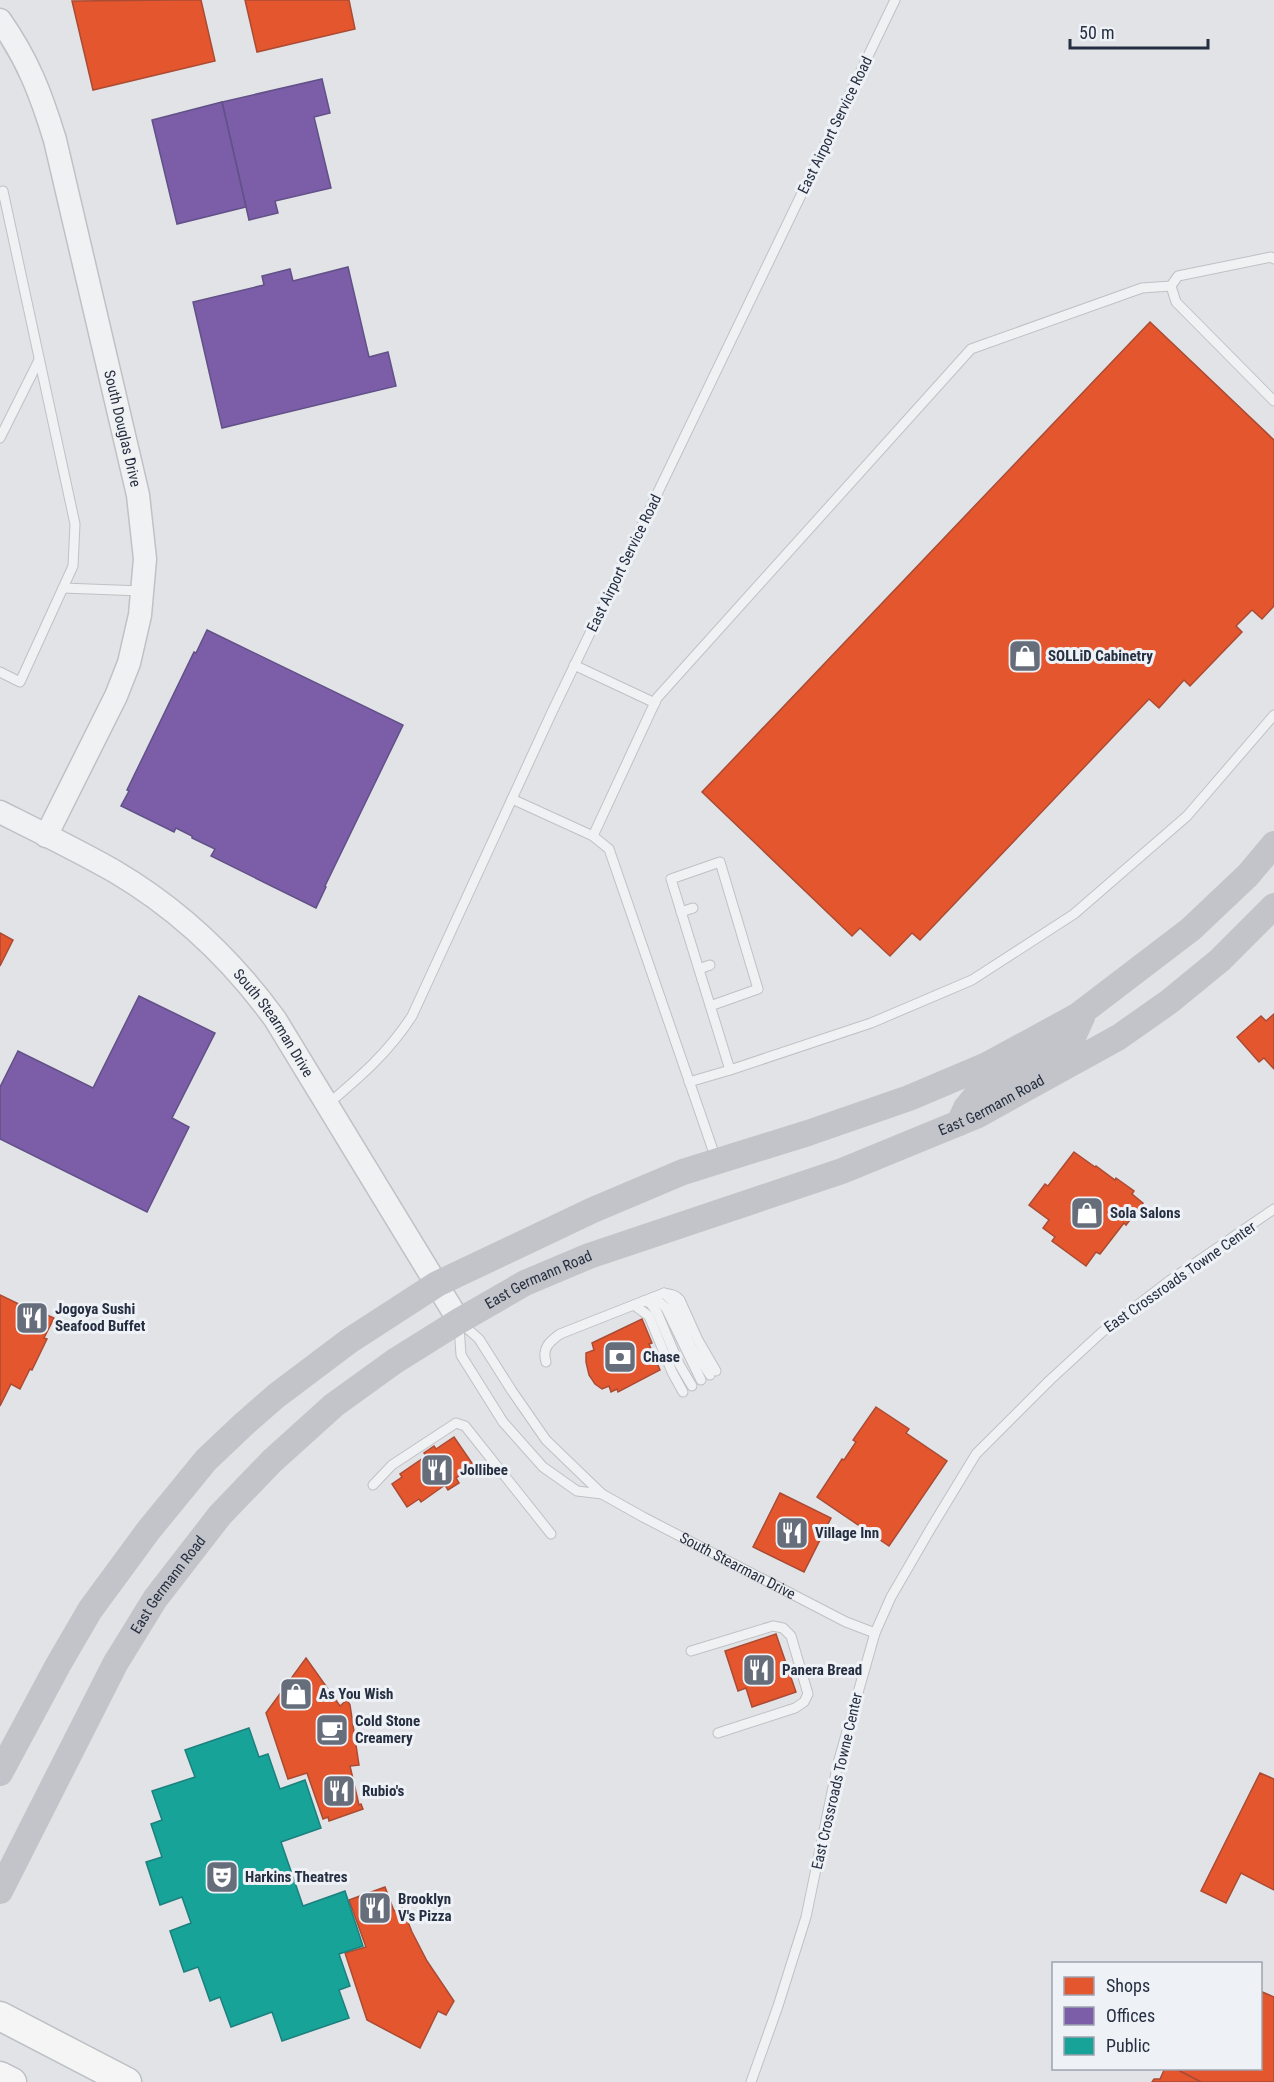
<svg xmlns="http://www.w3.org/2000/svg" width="1274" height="2082" font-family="'Roboto Condensed',sans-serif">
<rect width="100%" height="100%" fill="#e1e3e6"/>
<g fill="#e4572e" stroke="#ab4b34" stroke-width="1.5">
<polygon points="182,0 201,0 215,61 93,90 72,1"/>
<polygon points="245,0 349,0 355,29 257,52"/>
<polygon points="1150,322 1274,440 1274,606 1262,619 1252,610 1236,626 1242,632 1190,686 1184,680 1159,708 1149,699 920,940 912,933 890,956 860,928 852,936 702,792"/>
<polygon points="0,933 13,940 0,966"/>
<polygon points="1274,1014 1274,1069 1264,1058 1259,1062 1237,1037 1261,1016 1266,1021"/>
<polygon points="1074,1152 1095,1167 1096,1166 1115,1180 1116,1178 1134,1191 1132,1194 1143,1203 1126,1225 1124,1223 1100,1254 1096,1252 1086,1266 1052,1241 1055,1237 1043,1228 1049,1220 1029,1205 1045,1184 1048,1186"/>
<polygon points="0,1295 31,1310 32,1308 54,1318 44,1338 47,1339 32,1370 30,1369 20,1389 11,1384 0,1406"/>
<polygon points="642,1319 652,1343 649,1344 660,1370 618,1392 617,1389 611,1392 609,1386 602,1389 595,1384 589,1375 586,1362 586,1353 594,1350 592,1343"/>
<polygon points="876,1407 909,1429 906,1433 947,1461 889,1546 817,1497 842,1459 844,1460 856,1442 853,1440"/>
<polygon points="454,1437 474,1466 456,1478 459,1483 448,1490 445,1485 421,1502 419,1499 407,1507 392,1484 402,1477 400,1474 426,1456 424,1453 434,1446 436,1449"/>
<polygon points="780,1493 831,1518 804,1572 753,1547"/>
<polygon points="776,1634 796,1692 752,1707 746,1688 738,1691 725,1651"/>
<polygon points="306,1658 340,1706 347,1700 350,1705 359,1765 350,1766 359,1805 361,1804 363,1809 329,1821 328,1817 323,1819 307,1773 288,1779 266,1713"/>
<polygon points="1260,1773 1274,1779 1274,1890 1241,1873 1226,1903 1201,1891"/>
<polygon points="385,1887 394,1911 402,1907 412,1932 427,1961 454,2001 446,2015 438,2011 420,2048 367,2020 345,1953 366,1947 349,1900"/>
<polygon points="1260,1991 1274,1997 1274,2082 1201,2082 1174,2068 1260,2068"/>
<polygon points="1165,2068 1174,2068 1201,2082 1152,2082 1154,2079 1160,2079"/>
</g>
<g fill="#7b5ea7" stroke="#625088" stroke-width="1.5">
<polygon points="322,79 330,113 314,117 331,188 275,201 278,213 249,220 222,102"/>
<polygon points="222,102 246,207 177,224 152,120"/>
<polygon points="348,267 369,357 388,352 396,386 222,428 193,302 264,285 262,276 290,269 293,281"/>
<polygon points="207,630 403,725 325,886 326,887 316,908 211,856 215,849 192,838 192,836 176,828 174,832 121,806 129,791 127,790 194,652 196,653"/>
<polygon points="139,996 215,1033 172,1118 189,1127 147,1212 0,1139 0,1087 18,1051 93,1088"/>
</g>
<polygon fill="#17a398" stroke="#1c807e" stroke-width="1.5" points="249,1728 259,1757 268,1754 280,1789 305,1780 321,1828 281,1842 303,1906 345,1891 363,1946 339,1954 350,1986 339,1990 349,2018 282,2041 272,2012 231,2027 220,1997 210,2001 198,1967 184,1972 170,1931 191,1923 182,1897 160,1905 146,1862 162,1857 151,1824 162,1820 152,1791 195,1777 185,1750"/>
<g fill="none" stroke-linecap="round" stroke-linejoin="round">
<defs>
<g id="service">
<polyline points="0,193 3,191 75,524 73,566 20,682 0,672"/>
<polyline points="1274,259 1271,257 1178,276 1171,286 1176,302 1274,401"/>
<polyline points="0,438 39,360"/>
<polyline points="63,588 142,591"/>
<polyline points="574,665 655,703"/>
<polyline points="512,799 593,836 609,849 716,1159"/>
<polyline points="593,836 657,698 971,349 1142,288 1171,286"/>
<polyline points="681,912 693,908"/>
<polyline points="699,969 710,965"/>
<polyline points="710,1006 758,989 720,862 671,879 730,1070 871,1023 972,980 1074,914 1187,816 1274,715"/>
<polyline points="689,1082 730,1070"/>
<path d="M328,1104C361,1076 388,1053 412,1016L552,712L895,0"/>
<polyline points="664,1293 672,1301 691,1346 710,1375"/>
<polyline points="654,1297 666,1308 701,1380"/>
<polyline points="643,1301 650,1303 657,1312 679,1364 692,1386"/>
<polyline points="634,1305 649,1316 672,1372 683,1392"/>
<path id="s1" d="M460,1322L479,1339L512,1391L546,1440L602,1494L643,1517L846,1622L875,1633"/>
<polyline points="459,1326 461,1355 503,1422 543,1467 577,1491 602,1494"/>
<path d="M546,1362C542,1348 549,1342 560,1334L664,1293C670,1294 675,1294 680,1300L698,1340L716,1371"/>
<polyline points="373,1485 392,1465 456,1423 465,1426 551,1534"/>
<polyline points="691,1651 773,1626 783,1628 791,1636 808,1694 804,1702 795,1708 718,1733"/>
<polyline points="751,2082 778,2006 806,1917 838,1763 875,1633 891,1597 931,1528 976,1454 1050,1380 1101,1333 1169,1281 1274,1209"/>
</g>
<g id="tertiary">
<path id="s2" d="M0,20C28,60 41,94 55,140L138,495L145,559L140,615L129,663L116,696L46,836"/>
<path id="s3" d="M0,812C38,831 77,850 114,871C177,908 232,960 275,1019L459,1321"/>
</g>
<g id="primary">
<polyline points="0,2016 127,2082"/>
<polyline points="0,2076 12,2082"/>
</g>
</defs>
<use href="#service" stroke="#bfc1c4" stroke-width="11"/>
<use href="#tertiary" stroke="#bfc1c4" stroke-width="25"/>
<use href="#primary" stroke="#bcc0c4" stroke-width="31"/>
<use href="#service" stroke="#f0f1f3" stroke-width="9"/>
<use href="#tertiary" stroke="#f0f1f3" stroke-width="22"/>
<g stroke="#c2c4c9" stroke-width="26">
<polyline points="959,1123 966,1108 975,1097 1072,1039 1082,1017"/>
<polyline points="0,1773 58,1665 90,1610 148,1531 206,1460 244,1424 276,1396 349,1341 437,1284 593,1210 683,1172 808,1133 909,1098 987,1065 1077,1016 1191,929 1248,875 1274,844"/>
<path id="s4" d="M0,1891L115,1664L155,1599L220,1515L272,1461L334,1405L395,1361L459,1321L525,1283L589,1256L842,1171L976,1116L1119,1037L1170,1001L1220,960L1274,906"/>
</g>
<use href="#primary" stroke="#f5f5f6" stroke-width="28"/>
</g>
<defs>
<symbol id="shop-square" viewBox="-11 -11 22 22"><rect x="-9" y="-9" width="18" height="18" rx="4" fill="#676e7b" stroke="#eef1f6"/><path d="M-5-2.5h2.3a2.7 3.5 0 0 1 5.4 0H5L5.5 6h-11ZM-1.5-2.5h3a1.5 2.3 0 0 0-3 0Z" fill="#fff"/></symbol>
<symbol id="restaurant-square" viewBox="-11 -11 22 22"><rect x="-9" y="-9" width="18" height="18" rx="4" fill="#676e7b" stroke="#eef1f6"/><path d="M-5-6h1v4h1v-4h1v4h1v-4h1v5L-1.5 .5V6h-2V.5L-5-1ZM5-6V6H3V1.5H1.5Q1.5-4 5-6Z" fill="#fff"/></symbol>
<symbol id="bank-square" viewBox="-11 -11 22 22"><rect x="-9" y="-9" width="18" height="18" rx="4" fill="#676e7b" stroke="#eef1f6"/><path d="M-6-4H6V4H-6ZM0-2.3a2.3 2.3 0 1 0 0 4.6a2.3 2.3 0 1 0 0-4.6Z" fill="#fff"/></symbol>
<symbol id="cafe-square" viewBox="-11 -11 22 22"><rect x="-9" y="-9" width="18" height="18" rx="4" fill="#676e7b" stroke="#eef1f6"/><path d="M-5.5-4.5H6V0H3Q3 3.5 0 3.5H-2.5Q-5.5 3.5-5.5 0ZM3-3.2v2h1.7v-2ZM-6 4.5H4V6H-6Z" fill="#fff"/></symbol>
<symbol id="theatre-square" viewBox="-11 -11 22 22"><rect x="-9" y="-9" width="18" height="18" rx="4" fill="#676e7b" stroke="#eef1f6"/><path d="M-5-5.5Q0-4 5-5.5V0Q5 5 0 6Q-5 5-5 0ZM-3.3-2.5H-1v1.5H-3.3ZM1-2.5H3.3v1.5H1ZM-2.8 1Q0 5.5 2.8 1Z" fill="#fff"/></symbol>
</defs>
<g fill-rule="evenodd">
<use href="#shop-square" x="1006" y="637" width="38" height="38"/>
<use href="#shop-square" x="1068" y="1194" width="38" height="38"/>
<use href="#restaurant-square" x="13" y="1299" width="38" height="38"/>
<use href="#bank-square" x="601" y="1338" width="38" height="38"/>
<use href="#restaurant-square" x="418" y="1451" width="38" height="38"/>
<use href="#restaurant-square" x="773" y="1514" width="38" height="38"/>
<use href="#restaurant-square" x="740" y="1651" width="38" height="38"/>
<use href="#shop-square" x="277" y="1675" width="38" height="38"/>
<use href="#cafe-square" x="313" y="1711" width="38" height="38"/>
<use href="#restaurant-square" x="320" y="1772" width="38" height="38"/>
<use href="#theatre-square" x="203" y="1858" width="38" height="38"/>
<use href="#restaurant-square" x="356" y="1889" width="38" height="38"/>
</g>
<g text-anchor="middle" stroke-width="6" stroke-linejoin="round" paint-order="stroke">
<g font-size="15" fill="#262f41" stroke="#eef1f6">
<text transform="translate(835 125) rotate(-64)" y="5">East Airport Service Road</text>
<text dy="5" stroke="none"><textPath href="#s2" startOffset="429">South Douglas Drive</textPath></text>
<text transform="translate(624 563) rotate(-64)" y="5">East Airport Service Road</text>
<text dy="5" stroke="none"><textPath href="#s3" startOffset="351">South Stearman Drive</textPath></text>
<text dy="5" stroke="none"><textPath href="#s4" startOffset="1322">East Germann Road</textPath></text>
<text transform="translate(1180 1277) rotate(-35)" y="5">East Crossroads Towne Center</text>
<text dy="5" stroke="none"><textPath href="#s4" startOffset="836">East Germann Road</textPath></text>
<text dy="5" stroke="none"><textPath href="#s1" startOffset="378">South Stearman Drive</textPath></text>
<text dy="5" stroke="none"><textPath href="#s4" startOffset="350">East Germann Road</textPath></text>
<text transform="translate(837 1781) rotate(-77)" y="5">East Crossroads Towne Center</text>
</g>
<g font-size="15" font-weight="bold" fill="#262f41" stroke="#eef1f6" text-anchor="start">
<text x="1048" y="661">SOLLiD Cabinetry</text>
<text x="1110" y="1218">Sola Salons</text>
<text x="55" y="1314">Jogoya Sushi<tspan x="55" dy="17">Seafood Buffet</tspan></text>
<text x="643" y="1362">Chase</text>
<text x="460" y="1475">Jollibee</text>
<text x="815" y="1538">Village Inn</text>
<text x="782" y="1675">Panera Bread</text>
<text x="319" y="1699">As You Wish</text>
<text x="355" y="1726">Cold Stone<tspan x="355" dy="17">Creamery</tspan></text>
<text x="362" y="1796">Rubio's</text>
<text x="245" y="1882">Harkins Theatres</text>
<text x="398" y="1904">Brooklyn<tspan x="398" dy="17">V's Pizza</tspan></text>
</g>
</g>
<rect x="1052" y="1962" width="210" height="108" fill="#eef1f6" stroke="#9ea3ae" stroke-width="1.5"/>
<rect x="1064" y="1977" width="30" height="18" fill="#e4572e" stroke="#9ea3ae" stroke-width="1.5"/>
<text x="1106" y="1992" font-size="18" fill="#262f41">Shops</text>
<rect x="1064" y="2007" width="30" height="18" fill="#7b5ea7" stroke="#9ea3ae" stroke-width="1.5"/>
<text x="1106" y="2022" font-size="18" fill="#262f41">Offices</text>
<rect x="1064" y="2037" width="30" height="18" fill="#17a398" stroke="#9ea3ae" stroke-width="1.5"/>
<text x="1106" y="2052" font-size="18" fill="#262f41">Public</text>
<path d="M1070 39v9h138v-9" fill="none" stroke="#262f41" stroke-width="3"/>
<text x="1079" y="39" font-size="18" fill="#262f41" stroke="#eef1f6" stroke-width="4.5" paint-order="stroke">50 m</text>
</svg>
